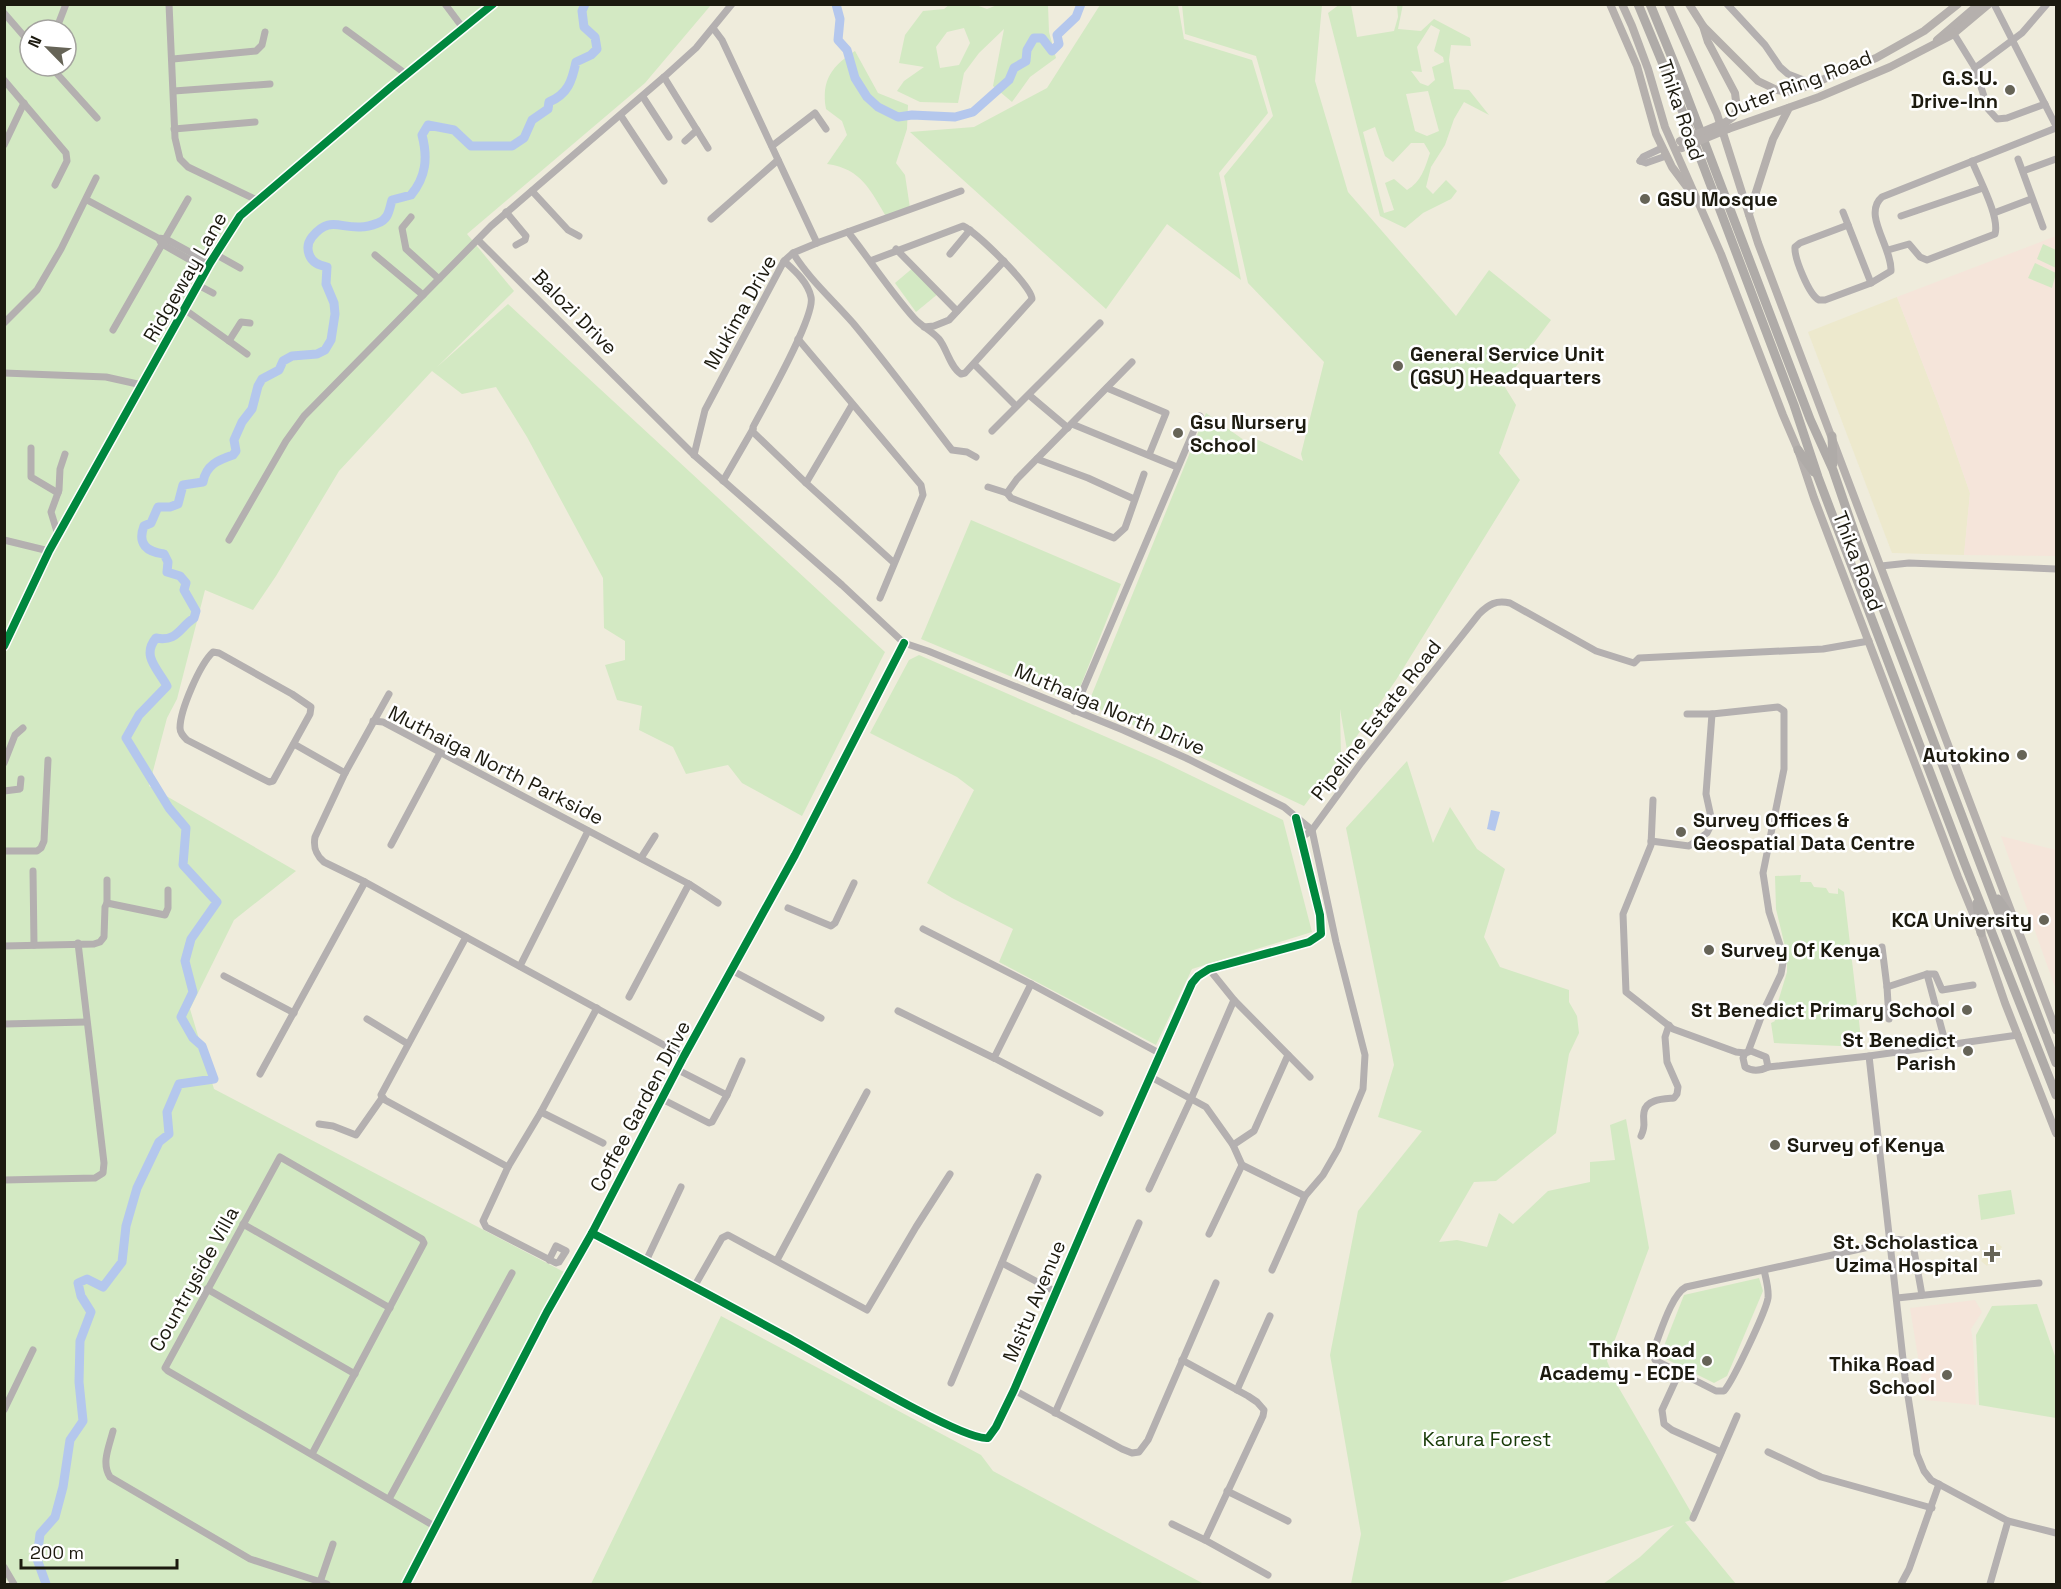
<svg xmlns="http://www.w3.org/2000/svg" width="2061" height="1589" font-family="'Space Grotesk',sans-serif">
<rect width="100%" height="100%" fill="#efecdc"/>
<g fill="#ede9cd">
<polygon points="1897,297 1943,416 1970,493 1964,555 1892,553 1808,332"/>
<polygon points="1996,1242 2002,1247 1987,1266 1981,1261"/>
</g>
<g fill="#f5e5da">
<polygon points="2056,236 2056,556 1964,555 1970,493 1943,416 1897,297"/>
<polygon points="2001,836 2056,850 2056,990"/>
<polygon points="1975,1300 1982,1312 1971,1329 1973,1342 1976,1405 1925,1400 1910,1308"/>
</g>
<g fill="#d3e9c3" fill-rule="evenodd">
<path d="M950,4L976,5L987,9L997,5H1048L1049,32L1056,58L1030,77L1012,102L993,86L1004,29L979,53L964,73L958,103L920,102L897,91L904,81L924,67L899,63L905,35L923,11L944,9ZM964,28L970,43L959,65L940,68L936,47L947,32Z"/>
<path d="M1340,4L1351,5L1357,37L1394,31L1398,17L1397,5L1403,4L1398,29L1421,31L1434,19L1470,38L1471,46L1451,45L1449,60L1454,89L1469,90L1489,115L1464,102L1454,119L1445,145L1431,167L1426,187L1433,194L1446,180L1457,191L1451,199L1423,213L1405,228L1380,216L1328,13ZM1431,25L1440,30L1434,51L1443,57L1444,62L1432,67L1435,80L1428,86L1420,83L1411,71L1422,72L1417,47ZM1428,91L1439,131L1427,136L1415,131L1406,94ZM1375,127L1385,156L1393,162L1411,143H1424L1430,153C1425,168 1421,182 1407,190L1394,179L1385,183L1394,210L1384,213L1363,132Z"/>
<path d="M5,5H711L645,83L467,234L514,291L437,367L508,304L885,652L802,816L742,783L728,765L686,774L673,747L639,730L642,706L617,700L605,665L625,660V641L604,628L603,578L527,437L496,387L462,394L432,371L339,471L276,576L253,610L205,590L177,699L167,718L149,786L296,871L234,920L190,1009L214,1089L564,1272L400,1584H18L5,1580ZM30,30H66V66H30Z"/>
<polygon points="1100,5 1178,5 1184,39 1252,60 1268,113 1219,173 1241,280 1167,224 1106,309 910,132 974,127 1047,88"/>
<polygon points="1182,5 1322,5 1315,81 1348,192 1456,316 1489,270 1551,320 1503,384 1516,405 1499,453 1520,480 1396,680 1347,750 1340,709 1341,756 1304,806 1088,704 1206,413 1248,443 1254,438 1303,461 1301,454 1324,362 1248,283 1224,176 1273,116 1256,56 1185,34"/>
<path d="M855,51L878,93L908,105L907,129L896,163L905,175L910,208L887,218C870,190 862,169 827,164L847,135L842,121L826,109C821,80 832,66 855,51Z"/>
<polygon points="2043,244 2056,250 2056,268 2037,259"/>
<polygon points="2035,263 2056,273 2052,288 2028,278"/>
<polygon points="914,267 939,293 916,312 895,283"/>
<polygon points="971,520 1121,584 1077,695 1067,700 921,639"/>
<polygon points="919,655 1159,760 1283,820 1312,932 1192,969 1156,1045 999,962 1013,929 952,898 927,883 974,790 957,777 870,733 909,660"/>
<polygon points="1407,761 1433,843 1450,807 1477,849 1505,869 1484,937 1500,967 1569,990 1569,1002 1577,1016 1579,1033 1569,1054 1556,1133 1496,1181 1474,1182 1439,1242 1457,1240 1487,1247 1499,1213 1513,1224 1548,1191 1590,1182 1590,1162 1615,1160 1610,1125 1626,1119 1649,1248 1607,1361 1616,1383 1695,1519 1685,1522 1736,1584 1603,1584 1640,1557 1674,1525 1496,1584 1351,1584 1361,1534 1330,1355 1358,1211 1422,1131 1378,1117 1394,1065 1346,828"/>
<polygon points="1801,875 1800,882 1811,882 1814,887 1826,888 1829,893 1838,894 1838,888 1844,892 1862,1047 1774,1043 1771,1023 1775,1021 1771,1010 1777,1005 1787,972 1787,955 1776,909 1775,876"/>
<polygon points="2011,1190 2015,1214 1981,1220 1978,1195"/>
<polygon points="1759,1278 1763,1291 1727,1376 1714,1383 1660,1356 1684,1295"/>
<polygon points="2037,1304 2056,1359 2056,1418 1979,1405 1976,1335 1992,1306"/>
<polygon points="721,1316 981,1455 993,1471 1204,1584 591,1584"/>
</g>
<polygon fill="#b4c7ed" points="1491,810 1500,812 1495,831 1487,829"/>
<g fill="none" stroke-linecap="round" stroke-linejoin="round">
<g stroke="#b4c7ed" stroke-width="9">
<polyline points="836,4 840,19 838,40 847,50 855,78 867,97 878,107 898,117 912,115 955,117 973,112 1009,80 1014,68 1026,61 1027,50 1034,38 1042,38 1052,51 1059,44 1057,35 1076,17 1081,4"/>
<path d="M46,1584L37,1559L40,1534L55,1517L63,1487L70,1440L83,1421L79,1382L80,1341L91,1312L81,1296L78,1283L87,1279L103,1287L122,1262L126,1226L137,1188L159,1142L169,1134L167,1112L179,1084L214,1079L202,1046L193,1038L181,1017L193,992L185,961L191,939L217,902L183,865L186,828L169,808L126,738L139,715L167,686C158,669 141,656 156,638C177,642 179,628 194,618L196,611L184,590L186,583L180,576L167,572L168,562L164,554C147,552 137,544 144,526L151,523L158,507H170L178,504L183,485L203,482C206,465 218,460 233,455L236,451L234,440L242,422L252,409L258,386L262,379L279,370L283,361L292,356L317,354L325,350L331,340L335,314L334,303L326,284L327,267C319,265 312,263 309,254C307,248 308,242 312,237C329,216 339,228 360,227C365,227 373,225 378,223C389,219 389,210 392,200L411,195C426,177 428,158 422,135L428,125L454,130L471,146H512L524,138L532,120L548,109L549,102C568,94 572,81 576,62L591,55L597,49L595,37L584,27L582,11L585,4"/>
</g>
<g stroke="#b4b0b0" stroke-width="7">
<polyline points="169,4 175,138 180,159 188,167 257,200"/>
<polyline points="445,4 463,28"/>
<polyline points="1727,4 1765,45 1780,67 1788,74 1814,84"/>
<polyline points="1994,4 2056,126"/>
<polyline points="4,13 30,43"/>
<polyline points="713,28 722,40 817,243"/>
<polyline points="56,30 66,4"/>
<polyline points="346,30 406,74"/>
<polyline points="1954,34 1975,68 2022,33 2047,4"/>
<polyline points="173,59 256,51 262,45 265,32"/>
<polyline points="50,66 97,118"/>
<polyline points="1975,68 1988,109 1997,119 2007,118 2045,104"/>
<polyline points="664,77 708,148"/>
<polyline points="4,80 66,153 67,161 55,185"/>
<polyline points="174,91 270,84"/>
<polyline points="643,97 669,137"/>
<polyline points="621,116 664,181"/>
<polyline points="174,129 255,122"/>
<polyline points="685,141 697,130"/>
<polyline points="4,145 24,103"/>
<polyline points="772,146 815,113 826,129"/>
<polyline points="2018,159 2043,227"/>
<polyline points="1640,161 1646,163 1666,156"/>
<polyline points="1640,161 1643,157 1662,148"/>
<polyline points="2023,171 2056,159"/>
<polyline points="532,191 568,230 579,236"/>
<polyline points="87,200 158,238 166,239 210,263"/>
<polyline points="506,212 526,236 525,240 516,245"/>
<polyline points="1843,212 1871,283"/>
<polyline points="1994,213 2031,199"/>
<polyline points="1901,216 1983,188"/>
<polyline points="411,217 402,228 406,249 439,279"/>
<polyline points="711,219 778,160"/>
<path d="M1848,225L1800,243L1795,247C1794,258 1809,295 1819,300H1825L1871,283L1891,271C1892,247 1862,214 1882,197L2056,128"/>
<path d="M848,232C870,260 890,291 914,318C921,326 932,331 939,339C947,349 950,367 961,374L965,373L1032,299C1032,286 977,233 963,226L870,261"/>
<polyline points="478,240 694,455 842,585 904,643 928,651 1123,730 1186,758 1284,807 1312,830"/>
<polyline points="160,241 162,244 206,269"/>
<polyline points="896,249 957,311"/>
<path d="M1888,250L1909,244L1920,257L1927,260L1995,234C2000,217 1979,179 1972,161"/>
<path d="M793,253C809,279 833,300 853,323C887,364 919,407 952,450L967,452L976,457"/>
<polyline points="215,254 240,268"/>
<polyline points="950,254 970,230"/>
<polyline points="375,255 423,295"/>
<path d="M784,261C795,271 808,282 811,297C816,316 764,406 753,427V432L806,483L893,562"/>
<polyline points="198,285 213,293"/>
<polyline points="184,309 229,341 241,322 250,323"/>
<polyline points="4,323 37,290 61,249 96,178"/>
<polyline points="924,327 934,326 949,320 1004,261"/>
<polyline points="113,330 188,199"/>
<polyline points="798,339 921,485 923,495 880,598"/>
<polyline points="229,341 247,354"/>
<polyline points="1132,362 1017,479 1007,493 1011,498 1114,538 1125,528 1144,474"/>
<polyline points="974,364 1016,406"/>
<polyline points="4,373 106,377 142,385"/>
<polyline points="1107,388 1166,413 1149,455"/>
<polyline points="1029,395 1068,428"/>
<polyline points="1072,424 1177,467"/>
<polyline points="992,431 1100,323"/>
<polyline points="31,448 31,477 58,493"/>
<polyline points="694,455 705,410 784,261 793,253 817,243 961,191"/>
<polyline points="1037,459 1088,478 1134,499"/>
<polyline points="723,481 753,429"/>
<polyline points="806,483 852,405"/>
<polyline points="988,487 1007,493"/>
<polyline points="58,535 51,512 59,490 60,469 65,454"/>
<polyline points="4,540 49,551"/>
<polyline points="229,540 286,441 304,416 491,226 664,77 696,48 732,4"/>
<polyline points="1881,566 1909,563 2056,569"/>
<polyline points="4,646 49,551 210,263 240,216 391,87 493,4"/>
<path d="M213,652L219,653L292,694L311,707L310,714L273,781L269,782L187,740C183,736 180,733 180,728C180,710 200,664 213,652Z"/>
<path d="M389,694L345,773L315,837C313,848 316,855 324,862L365,882L684,1056"/>
<polyline points="1074,711 1200,416"/>
<polyline points="1687,714 1712,714 1778,707 1784,711 1784,769 1763,873 1769,912 1784,957 1781,974 1763,1012 1748,1052"/>
<polyline points="373,721 383,722 689,884 718,903"/>
<polyline points="294,744 345,773"/>
<polyline points="4,763 15,735 23,728"/>
<polyline points="4,791 20,789 21,779"/>
<polyline points="1653,800 1651,845 1623,914 1626,992 1673,1029 1736,1052 1745,1053"/>
<path d="M1301,838L1312,830L1361,763L1479,614C1489,604 1496,600 1510,603L1596,651L1634,663L1639,658L1823,649L1869,641"/>
<polyline points="1651,841 1689,846 1707,833 1710,827 1711,817 1706,794 1712,714"/>
<polyline points="391,845 440,753"/>
<polyline points="4,851 37,851 41,848 44,841 48,760"/>
<polyline points="641,858 655,836"/>
<polyline points="33,871 34,945"/>
<polyline points="107,880 107,903"/>
<polyline points="788,908 831,926 835,923 854,883"/>
<polyline points="923,929 1031,984 1161,1054"/>
<polyline points="466,937 381,1095 385,1100 508,1167"/>
<polyline points="4,946 94,944 100,942 104,937 105,907 107,903 165,915 168,908 168,890"/>
<polyline points="1882,947 1887,987 1927,974 1946,1045"/>
<polyline points="520,966 588,831"/>
<polyline points="1209,969 1234,1000 1310,1077"/>
<polyline points="733,971 821,1018"/>
<polyline points="1927,974 1935,974 1942,990 1973,985"/>
<polyline points="224,976 294,1013"/>
<polyline points="1887,987 1889,1019"/>
<polyline points="629,997 689,884"/>
<polyline points="898,1011 994,1058 1031,984"/>
<polyline points="367,1019 408,1044"/>
<polyline points="4,1024 86,1022"/>
<path d="M1751,1051L1766,1057L1768,1067C1760,1071 1753,1072 1745,1067L1743,1058L1745,1053Z"/>
<polyline points="1869,1056 1905,1377 1917,1454 1924,1471 1931,1480 2008,1521 2056,1533"/>
<polyline points="994,1058 1100,1113"/>
<polyline points="1768,1067 1869,1056 2018,1035"/>
<polyline points="260,1074 365,882"/>
<polyline points="1151,1077 1206,1107 1233,1145 1242,1165 1305,1196"/>
<polyline points="727,1095 742,1061"/>
<polyline points="662,1099 709,1123 712,1122 727,1095 678,1070"/>
<polyline points="541,1112 603,1143"/>
<polyline points="319,1124 333,1126 356,1135 382,1098"/>
<path d="M1641,1136C1647,1124 1642,1122 1644,1112C1646,1099 1664,1099 1674,1098L1677,1094L1678,1087L1667,1062L1665,1037L1669,1025"/>
<polyline points="1233,1145 1254,1131 1288,1055"/>
<polyline points="4,1180 95,1178 103,1173 104,1163 78,943"/>
<polyline points="1149,1189 1191,1099 1234,1000"/>
<polyline points="243,1224 390,1308"/>
<path d="M592,1233C657,1267 721,1301 785,1336C817,1353 963,1442 988,1438L996,1427L1014,1390L1103,1183L1192,983L1198,976L1209,969L1309,942L1321,934L1320,915L1296,818"/>
<polyline points="1209,1234 1242,1165"/>
<polyline points="549,1260 556,1246 566,1251 559,1262 556,1263 486,1227 483,1221 508,1167 541,1112 597,1008"/>
<polyline points="777,1260 867,1092"/>
<polyline points="646,1261 681,1187"/>
<polyline points="1002,1263 1056,1292"/>
<polyline points="1272,1270 1305,1196 1323,1175 1338,1149 1363,1089 1365,1055 1336,942 1312,830"/>
<path d="M1764,1270C1766,1279 1769,1289 1768,1298C1766,1311 1733,1381 1724,1391H1716L1655,1360L1653,1353L1655,1346C1661,1331 1672,1294 1686,1287L1869,1247C1882,1244 1901,1233 1913,1245L1922,1295"/>
<polyline points="694,1287 722,1238 728,1235 867,1310 916,1227 950,1174"/>
<polyline points="207,1289 355,1374"/>
<polyline points="1897,1298 2039,1283"/>
<polyline points="1182,1360 1248,1396 1257,1402 1264,1410 1263,1416 1205,1540"/>
<polyline points="1679,1373 1662,1410 1664,1424 1672,1430 1721,1452"/>
<polyline points="951,1383 1038,1177"/>
<polyline points="1014,1390 1122,1449 1132,1453 1139,1452 1148,1440 1216,1283"/>
<polyline points="1237,1390 1270,1316"/>
<polyline points="4,1410 33,1350"/>
<polyline points="1055,1413 1139,1223"/>
<path d="M113,1431C109,1447 101,1463 110,1477L250,1559L327,1584"/>
<polyline points="1768,1452 1821,1477 1932,1508"/>
<polyline points="312,1454 424,1243 422,1239 280,1157 165,1368 168,1371 436,1527"/>
<polyline points="1227,1491 1288,1521"/>
<polyline points="389,1499 512,1273"/>
<polyline points="1693,1518 1737,1416"/>
<polyline points="1172,1524 1205,1540 1268,1575"/>
<polyline points="4,1567 14,1584"/>
<polyline points="320,1582 333,1544"/>
<polyline points="406,1584 547,1312 592,1233 684,1056 795,855 904,643"/>
<polyline points="1901,1584 1909,1569 1939,1484"/>
<polyline points="1990,1584 2008,1521"/>
</g>
<g stroke="#b5b0ad" stroke-width="8">
<polyline points="1610,4 1637,66 1656,134 1672,167 1687,187"/>
<polyline points="1622,4 1632,26 1648,69 1665,127 1721,254 1783,415 1798,450 1814,498 1958,877 1981,933 2005,1003 2056,1133"/>
<polyline points="1668,4 1717,114 1758,243 2056,1030"/>
<polyline points="1689,4 1703,26 1708,42 1735,93 1737,109 1733,117 1726,122"/>
<polyline points="1703,26 1758,81 1777,90 1792,92 1876,58 1924,31 1958,4"/>
<polyline points="1937,40 1979,4"/>
<polyline points="1728,129 1819,97 1890,67 1952,35 1989,4"/>
<polyline points="1749,214 1773,139 1789,108"/>
</g>
<g stroke="#afaba8" stroke-width="9">
<polyline points="1638,4 1684,115 1794,405 1818,477 1964,862 2056,1095"/>
<polyline points="1650,4 1677,70 1810,419 1833,470 1858,543 2056,1063"/>
<polyline points="1832,436 1833,464"/>
<polyline points="1798,450 1814,472"/>
<polyline points="1998,899 2014,922"/>
<polyline points="1977,903 1981,933"/>
</g>
<g stroke="#b5b0ad" stroke-width="8">
<polyline points="1680,141 1726,122"/>
<polyline points="1682,148 1728,129"/>
</g>
<defs>
<g id="cycleway">
<polyline points="4,646 49,551 210,263 240,216 391,87 493,4"/>
<path d="M592,1233C657,1267 721,1301 785,1336C817,1353 963,1442 988,1438L996,1427L1014,1390L1103,1183L1192,983L1198,976L1209,969L1309,942L1321,934L1320,915L1296,818"/>
<polyline points="406,1584 547,1312 592,1233 684,1056 795,855 904,643"/>
</g>
</defs>
<use href="#cycleway" stroke="#fff" stroke-width="11"/>
<use href="#cycleway" stroke="#00873e" stroke-width="8"/>
</g>
<g fill="#666457" stroke="#fff" stroke-width="2">
<circle cx="2010" cy="90" r="6"/>
<circle cx="1645" cy="199" r="6"/>
<circle cx="1398" cy="366" r="6"/>
<circle cx="1178" cy="433" r="6"/>
<circle cx="2022" cy="755" r="6"/>
<circle cx="1681" cy="832" r="6"/>
<circle cx="2044" cy="920" r="6"/>
<circle cx="1709" cy="950" r="6"/>
<circle cx="1967" cy="1010" r="6"/>
<circle cx="1968" cy="1051" r="6"/>
<circle cx="1775" cy="1145" r="6"/>
<path d="M1989 1245h6v6h6v6h-6v6h-6v-6h-6v-6h6z"/>
<circle cx="1707" cy="1361" r="6"/>
<circle cx="1947" cy="1375" r="6"/>
</g>
<g text-anchor="middle" stroke-width="5" stroke-linejoin="round" paint-order="stroke">
<g font-size="20" font-weight="bold" fill="#1c1a0f" stroke="#fff" text-anchor="end">
<text x="1998" y="85">G.S.U.<tspan x="1998" dy="23">Drive-Inn</tspan></text>
<text x="1657" y="206" text-anchor="start">GSU Mosque</text>
<text x="1410" y="361" text-anchor="start">General Service Unit<tspan x="1410" dy="23">(GSU) Headquarters</tspan></text>
<text x="1190" y="429" text-anchor="start">Gsu Nursery<tspan x="1190" dy="23">School</tspan></text>
<text x="2010" y="762">Autokino</text>
<text x="1693" y="827" text-anchor="start">Survey Offices &amp;<tspan x="1693" dy="23">Geospatial Data Centre</tspan></text>
<text x="2032" y="927">KCA University</text>
<text x="1721" y="957" text-anchor="start">Survey Of Kenya</text>
<text x="1955" y="1017">St Benedict Primary School</text>
<text x="1956" y="1047">St Benedict<tspan x="1956" dy="23">Parish</tspan></text>
<text x="1787" y="1152" text-anchor="start">Survey of Kenya</text>
<text x="1978" y="1249">St. Scholastica<tspan x="1978" dy="23">Uzima Hospital</tspan></text>
<text x="1695" y="1357">Thika Road<tspan x="1695" dy="23">Academy - ECDE</tspan></text>
<text x="1935" y="1371">Thika Road<tspan x="1935" dy="23">School</tspan></text>
</g>
<g font-size="20" fill="#1c1a0f" stroke="#fff">
<text transform="translate(1798 84) rotate(-21)" y="7">Outer Ring Road</text>
<text transform="translate(1681 110) rotate(71)" y="7">Thika Road</text>
<text transform="translate(185 277) rotate(-60)" y="7">Ridgeway Lane</text>
<text transform="translate(575 312) rotate(45)" y="7">Balozi Drive</text>
<text transform="translate(740 312) rotate(-61)" y="7">Mukima Drive</text>
<text transform="translate(1858 561) rotate(69)" y="7">Thika Road</text>
<text transform="translate(1110 709) rotate(23)" y="7">Muthaiga North Drive</text>
<text transform="translate(1376 720) rotate(-52)" y="7">Pipeline Estate Road</text>
<text transform="translate(496 765) rotate(27)" y="7">Muthaiga North Parkside</text>
<text transform="translate(640 1106) rotate(-62)" y="7">Coffee Garden Drive</text>
<text transform="translate(194 1279) rotate(-61)" y="7">Countryside Villa</text>
<text transform="translate(1034 1301) rotate(-67)" y="7">Msitu Avenue</text>
</g>
<g font-size="20" fill="#183b07" stroke="#fff">
<text x="1487" y="1446">Karura Forest</text>
</g>
</g>
<rect width="2061" height="1589" fill="none" stroke="#1c1a0f" stroke-width="12"/>
<g transform="translate(48 48) rotate(295)"><circle r="28" fill="#ffffff" stroke="#a4a39f" stroke-width="1.5"/>
<path d="M0-4.5L10 22L0 15L-10 22Z" fill="#666457"/>
<text y="-9" font-size="16" font-weight="bold" text-anchor="middle" fill="#1c1a0f">N</text>
</g>
<path d="M21 1559v9h156v-9" fill="none" stroke="#1c1a0f" stroke-width="3"/>
<text x="30" y="1559" font-size="18" fill="#1c1a0f" stroke="#ffffff" stroke-width="4.5" paint-order="stroke">200 m</text>
</svg>
